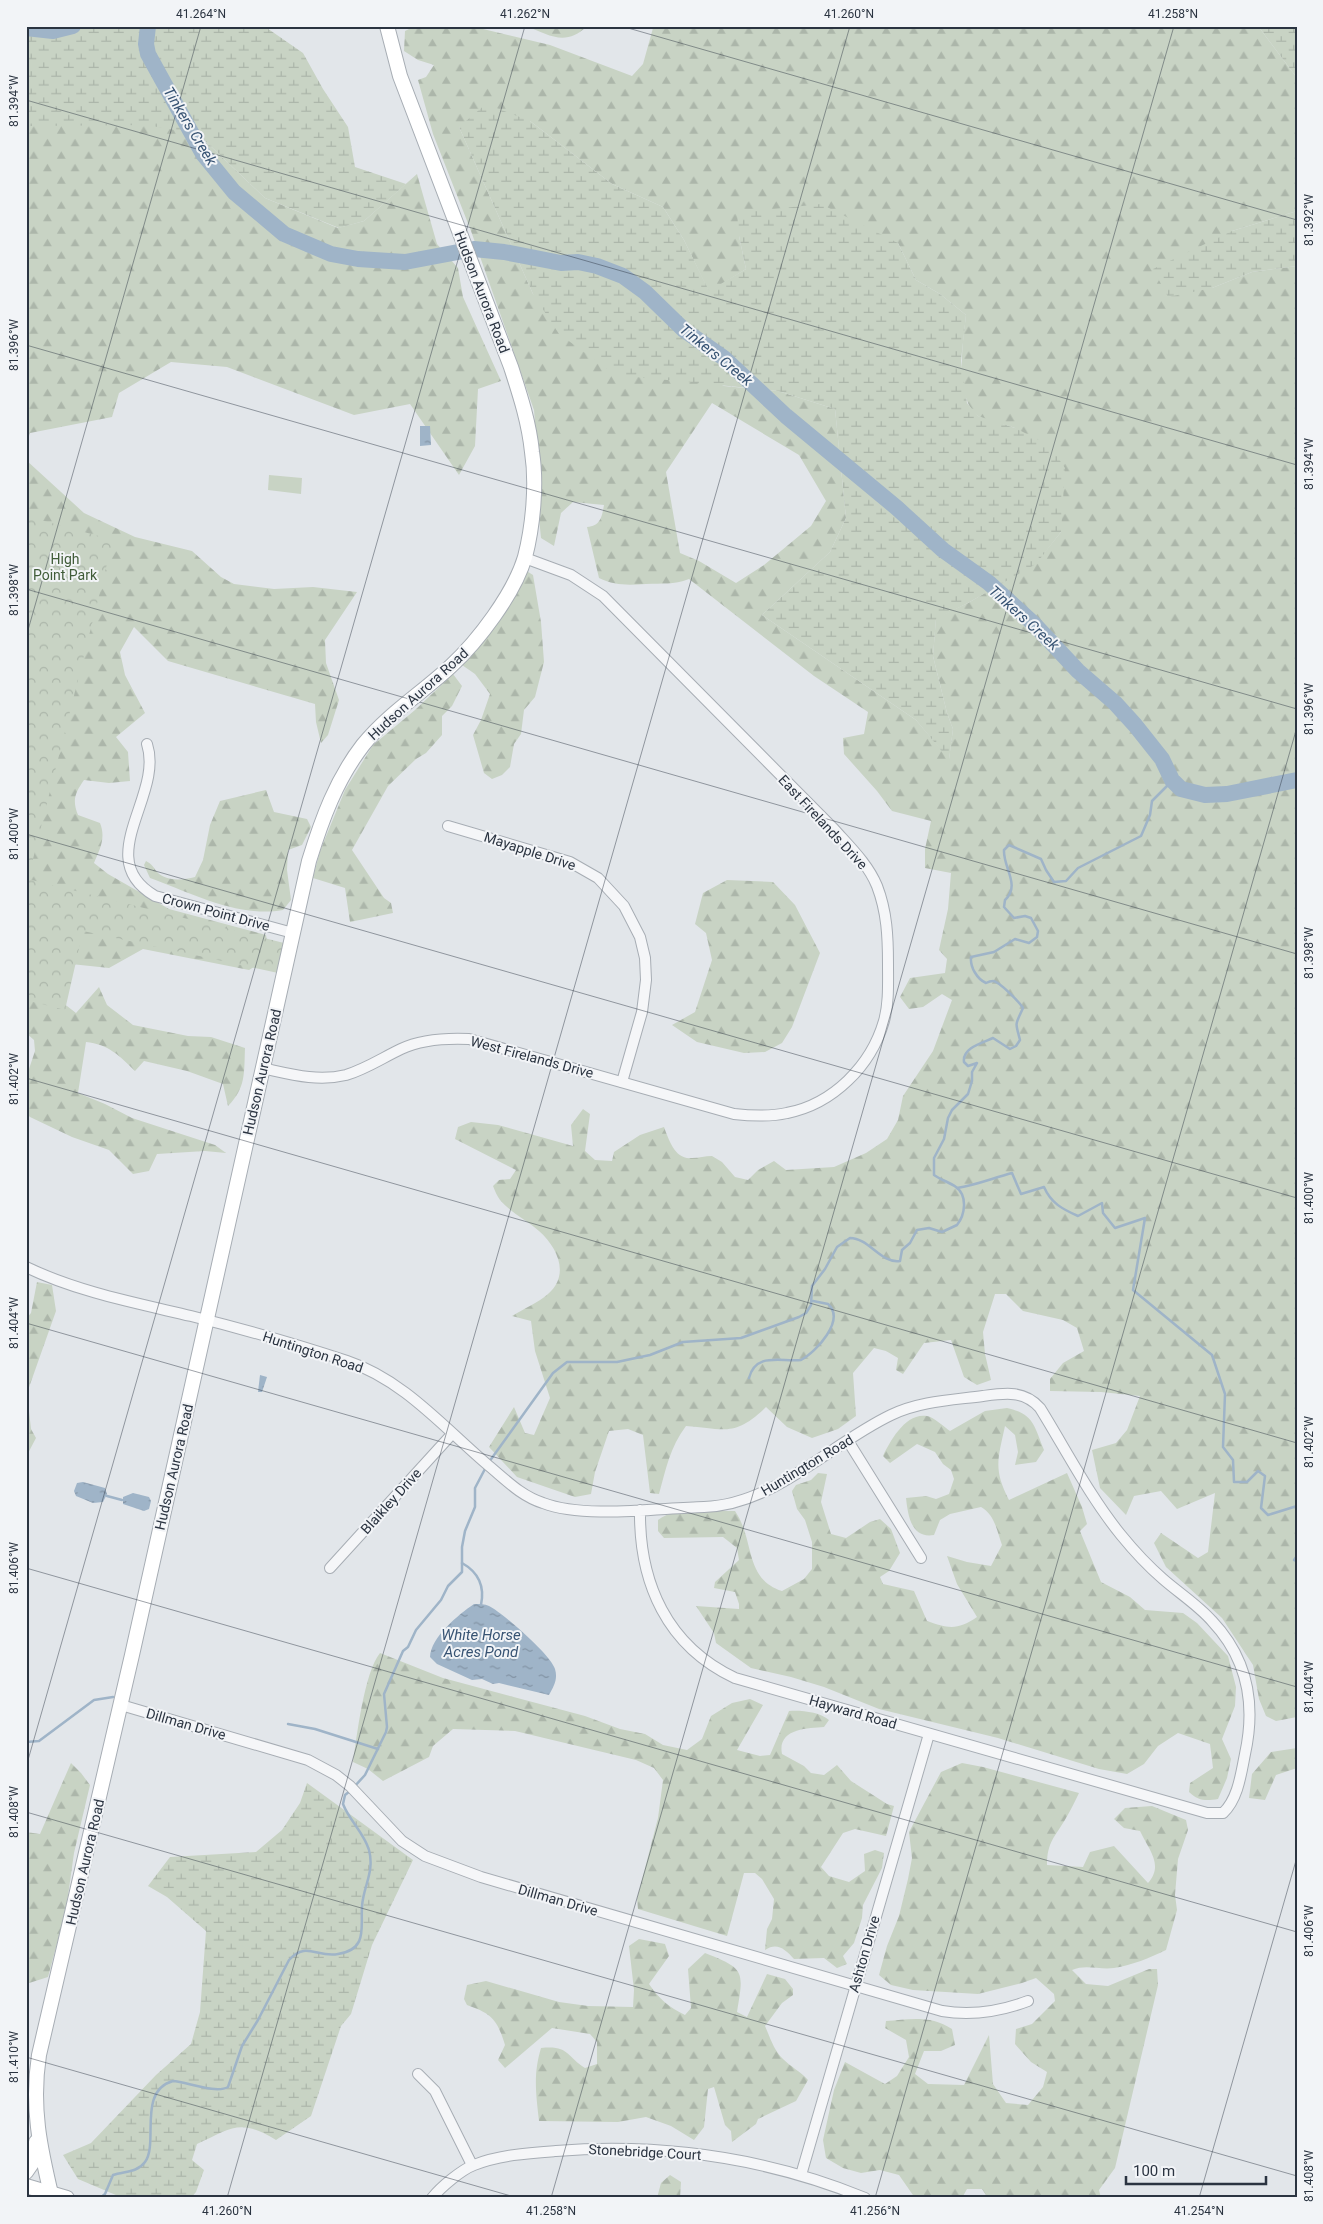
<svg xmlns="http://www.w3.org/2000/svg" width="1323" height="2224" font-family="Roboto,sans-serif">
<defs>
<pattern id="forest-firs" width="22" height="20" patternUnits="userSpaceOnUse" patternTransform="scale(1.25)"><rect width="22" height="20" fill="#c8d3c4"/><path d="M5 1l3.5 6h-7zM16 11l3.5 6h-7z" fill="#acb6aa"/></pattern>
<pattern id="wetland-marsh" width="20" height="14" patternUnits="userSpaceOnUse" patternTransform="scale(1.25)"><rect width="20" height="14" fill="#c8d3c4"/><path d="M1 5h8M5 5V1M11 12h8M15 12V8" fill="none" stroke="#acb6aa"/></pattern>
<pattern id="park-crowns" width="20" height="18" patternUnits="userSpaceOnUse" patternTransform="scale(1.25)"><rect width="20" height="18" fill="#c8d3c4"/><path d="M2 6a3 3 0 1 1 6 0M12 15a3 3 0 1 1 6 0" fill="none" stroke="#acb6aa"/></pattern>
<pattern id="water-ripples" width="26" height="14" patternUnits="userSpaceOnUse" patternTransform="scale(1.25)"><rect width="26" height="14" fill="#9fb4c8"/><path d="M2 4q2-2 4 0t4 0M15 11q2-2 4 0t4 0" fill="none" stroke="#8293a4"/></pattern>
</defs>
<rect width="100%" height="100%" fill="#e2e6ea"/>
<polygon fill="#c8d3c4" points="269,475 302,478 301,494 268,490"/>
<g fill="url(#forest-firs)" fill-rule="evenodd">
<path d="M415,26L483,29L550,45L632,76L643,64L653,28L651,26H1258L1297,78V211L1232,231L1212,288L1252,272L1297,266V1717L1276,1721L1266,1716L1259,1699L1253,1665L1222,1618L1166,1567L1154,1543L1161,1533L1198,1558L1208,1552L1215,1493L1177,1509L1161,1491L1134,1496L1126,1515L1100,1488L1092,1450L1116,1443L1127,1430L1140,1396L1101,1392L1050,1391V1379L1063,1363L1084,1351L1077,1328L1063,1320L1023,1311L1006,1294H995L983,1332L985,1354L991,1380L977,1385L964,1377L951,1340L924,1343L903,1374L896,1370L898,1358L886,1351L874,1348L853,1373L856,1416L838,1429L812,1438L787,1427L766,1407C735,1437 725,1429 686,1426C670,1447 666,1469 659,1494L650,1493L643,1435L628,1429L609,1431L595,1472L591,1494L575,1497L517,1477L489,1447L514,1407L525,1433L534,1435L550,1398L535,1351L531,1321L512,1316C523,1309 538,1303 548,1294C570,1275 558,1248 539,1231C527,1220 511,1213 500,1200C497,1196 495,1191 493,1186L499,1180L510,1179L516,1170L455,1139L458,1127L471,1122L498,1125L573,1146L571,1125L583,1109L590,1114L585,1151L595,1160L612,1161L614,1152L640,1135L664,1127C669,1140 675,1160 692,1158C699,1158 705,1156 712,1156L722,1162L735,1177L748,1180L758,1170L774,1161L786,1170L834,1167L866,1153L887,1139L898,1120L903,1096L933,1051L952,1000L942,994L923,1007L909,1009L900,997L910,978L945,973L947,959L939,950L948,909L951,873L925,868V849L931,821L892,811L877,791L844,754L843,738L864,734L868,712L814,676L689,579C673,585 663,583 646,584C629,585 615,586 599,578L587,527C601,526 602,516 604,505L573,502L561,513L554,546L541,538C536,495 538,453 534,410L471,231L433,134L418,80L426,77L434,65L418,60L404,51L405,31ZM530,121L612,184L663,207L684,240L709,292L746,269L739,236L898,243L916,280L940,294L966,315C963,341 954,398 978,416C987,422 1004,424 1015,428L1061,532L1036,563L968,603L936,618L933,656L947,713L953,729L949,759L916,720L762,615L830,552L846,518L835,409L778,391L724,386L533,294L459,127ZM712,403L799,455L826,501L811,526L764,565L736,583L699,561L680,553L666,472Z"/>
<path d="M526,26H587C566,47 549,35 526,26Z"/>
<polygon points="134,73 265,198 338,228 364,221 417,174 437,244 458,268 463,297 501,381 478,389 475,446 459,475 410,404 354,415 227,367 171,362 119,393 112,417 30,433 26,445 26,91"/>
<path d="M26,460L84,513L135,537L192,551L221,577L234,584L274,589L313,587L357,592L325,640L326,663L339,700L328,735L321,743L316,722L315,704L168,661L134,627L120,652L125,675L145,713L116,737L128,752L130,781L109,783L84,780C75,793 72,800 78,815L100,823C106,838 100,849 94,863L108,874L169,909L266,935L270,957L249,970L143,949L109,968L71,964L58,999L76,1013L99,987L107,1005L133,1025L188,1036L211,1037L245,1048C244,1073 246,1088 228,1106L223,1084L187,1071L144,1061L135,1071C120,1056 108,1044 86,1042L78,1093L105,1104L132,1118L215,1145L226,1153L205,1151L157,1154L149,1171L133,1174L109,1150L72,1137L30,1117L26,1113V1078L35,1051L34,1040L26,1033Z"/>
<path d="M525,570L533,575L541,622L544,662L535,697L524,710L521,734L514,744L510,767L502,775L492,779L484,773L473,735L481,720L490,694L475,674L462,665C487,642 514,603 525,570Z"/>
<polygon points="453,674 462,686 452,706 442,716 442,735 426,753 416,759 388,786 352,850 384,898 391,903 393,913 350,922 345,888 313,878 320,851 345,790 373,745 415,710"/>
<path d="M266,790L274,812L307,819L311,827L302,845L288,850L287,870L291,900L283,910C238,918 191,893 150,878L144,865L146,861C152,864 153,867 157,872C167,882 183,880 195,877L203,860L210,825L220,801Z"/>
<polygon points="727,880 773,882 795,905 820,953 792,1027 782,1043 765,1052 744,1053 697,1042 672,1025 695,1012 712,960 706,933 695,924 703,893"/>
<polygon points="37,1282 52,1285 56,1311 27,1393 31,1429 36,1438 26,1457 26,1319 31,1313"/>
<path d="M1007,1408C1034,1414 1034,1426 1044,1450L1036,1462L1015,1465L1018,1452L1015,1435L1005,1426C998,1459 993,1469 1009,1500L1067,1473L1082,1507L1087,1524L1080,1531L1101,1582L1130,1597L1145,1610L1183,1613L1197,1623L1228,1656L1236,1687L1235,1706L1222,1739L1231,1759L1227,1778L1218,1799C1206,1801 1198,1801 1189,1792L1190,1783L1213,1768L1210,1744L1178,1733L1158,1746L1144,1764L1127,1774L1099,1769L998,1738L879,1709L824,1687L791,1677L751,1668L716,1643L714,1633L696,1606L739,1609V1604L735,1592L714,1588L715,1582L739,1560L737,1548L723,1537L664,1538L658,1531V1520C676,1506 712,1512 735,1511C755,1540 744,1579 782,1591L804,1579L812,1569V1542L805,1520L797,1509L792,1491L796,1485L811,1480L818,1473L827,1474L821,1502L831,1534L846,1538L870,1522L880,1519L891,1529L900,1553L889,1571L880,1577L883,1584L914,1591L927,1621C949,1629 958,1630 977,1617L957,1584L947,1556L967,1562L991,1566L1002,1545C997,1531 995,1515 981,1507L950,1514L940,1520L934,1535C911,1539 908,1515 906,1498L926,1496L936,1499L949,1494L954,1479L951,1470L943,1464L935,1452L917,1444L890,1463L883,1456C890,1441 906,1412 927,1416C934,1417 944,1427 950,1431L985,1411Z"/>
<path d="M380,1653L443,1678L585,1716L620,1729L645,1734L663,1745L687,1750L702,1739L711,1716L732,1703L750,1699L763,1705L737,1750L760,1756L770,1755L789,1711C801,1710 820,1712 829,1720L824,1727C807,1728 777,1729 782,1754L804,1766L811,1773L824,1775L837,1765L851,1781L887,1804L894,1806L886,1836L855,1829L843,1833L821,1867L829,1876L849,1882L865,1871L864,1854L875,1850L884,1853L882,1868L863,1905L862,1918L854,1943L843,1956L847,1964L837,1968L824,1958L794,1959C785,1949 777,1942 765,1950L767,1929L772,1919L774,1899L762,1879L755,1873H744L727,1936L638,1909L637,1899L658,1818L663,1780L654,1768L636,1760L515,1731L453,1729L433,1746L429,1757L383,1781L368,1769L353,1762C357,1736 364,1673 380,1653Z"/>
<polygon points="1297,1748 1297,1768 1276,1775 1265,1800 1249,1798 1252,1774 1271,1752"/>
<polygon points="71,1763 81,1773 90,1785 74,1853 66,1910 48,1977 26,1984 26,1832 40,1834"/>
<path d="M962,1763L983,1767L1079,1793C1075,1801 1071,1810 1066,1818C1055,1837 1047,1842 1047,1865L1083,1867L1090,1852L1114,1846L1148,1883C1164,1865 1149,1850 1140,1831L1124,1828L1114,1819L1125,1808L1152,1806L1186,1820L1188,1830L1178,1859L1175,1895L1177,1910L1166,1950C1149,1958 1133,1965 1114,1968C1099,1970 1086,1964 1072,1970L1086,1984L1108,1986L1149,1969H1157L1158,1985L1115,2168L1099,2190L1101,2198H988L982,2189H967L962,2198H915L899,2175L880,2170L861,2173L843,2168L826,2158L823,2140L834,2090L845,2062L885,2084L897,2076L909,2057L906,2040L885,2028L886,2021C909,2019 932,2015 952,2029L955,2045L941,2051H924L915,2074L928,2084L964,2085L989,2035L993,2084L1006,2103L1028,2105L1043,2087L1047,2072L1031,2062L1015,2044L1016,2029L1032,2024L1055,2001L1054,1994L1036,1978L1022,1983L978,1994L913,1990L891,1985L879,1975L887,1946L899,1916L908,1879L912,1858L909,1832L941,1772Z"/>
<path d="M639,1939L665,1944L669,1956L649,1984C659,1999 669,2007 685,2015L691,2008L688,1969L705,1953C745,1969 744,1970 737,2012L747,2017L767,1974L785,1979L793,1989V1995L782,2003L765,2026C770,2037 774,2051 783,2059C791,2067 800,2071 808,2080L796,2101L758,2119L756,2124L732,2142L731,2131L725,2125L714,2087L708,2089L704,2127L694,2140L671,2126L646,2117L618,2122L539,2121C536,2093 533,2075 541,2048C569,2045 566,2056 585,2068L597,2064V2042L590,2034L552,2028L505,2068L498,2060L505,2045C497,2019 492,2014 467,2005L464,1999L467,1985L486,1981L559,2002L588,2006L633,2007L634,1990L629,1946Z"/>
<polygon points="670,2175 681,2182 680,2198 657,2198 661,2183"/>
</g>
<g fill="url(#wetland-marsh)">
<polygon points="26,26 264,26 303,53 323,89 348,127 355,167 406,184 364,221 339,228 265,198 198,134 146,125 26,126"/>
<polygon points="1258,26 1297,26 1297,78"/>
<polygon points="486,104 530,121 612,184 663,207 684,240 709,291 746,269 739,236 737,213 821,204 898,243 916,280 940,294 966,315 961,361 967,403 978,416 1015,428 1049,445 1065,468 1061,532 1036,564 968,603 936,619 933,656 947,713 953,729 949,760 916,720 762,615 830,552 846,518 835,409 778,391 616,375 559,334 533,294 459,127"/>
<polygon points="1297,211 1297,266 1252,272 1212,288 1168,297 1153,269 1232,231"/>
<path d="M307,1783L413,1860L372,1945L351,2014L341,2026L311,2116L276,2140C240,2118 232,2128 197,2144L192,2160L204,2170L196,2192L191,2198H123L78,2179L63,2155L91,2143L156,2075L191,2044L200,2012L206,1931L167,1897L148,1886L170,1857L256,1852L282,1830L300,1803Z"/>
</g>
<polygon fill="url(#park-crowns)" points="26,516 113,540 28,879 284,943 278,973 83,931 65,1010 26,1000"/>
<g fill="url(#water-ripples)">
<polygon points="420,426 430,426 431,445 420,446"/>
<polygon points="260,1375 267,1377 262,1392 258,1392"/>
<polygon points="83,1482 105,1488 107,1494 103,1502 93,1503 76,1496 74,1491 77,1483"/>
<polygon points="133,1493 149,1497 151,1501 149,1509 144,1511 123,1504 123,1497"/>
<path d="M474,1604C479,1604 485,1604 489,1606C503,1613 551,1655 555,1669C558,1679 554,1686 549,1695L499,1683L493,1684L482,1679L472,1680L437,1664L430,1657C431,1637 458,1615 474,1604Z"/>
</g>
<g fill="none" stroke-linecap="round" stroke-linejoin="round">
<g stroke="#9fb4c8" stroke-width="2.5">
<path d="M957,1188C976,1185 993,1178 1012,1173L1021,1194L1044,1187C1051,1203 1062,1209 1078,1216L1102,1203L1103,1213L1115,1228L1145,1218L1133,1290L1212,1355L1225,1394L1223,1447L1233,1460L1234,1482H1247L1258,1471L1265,1476L1261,1508L1268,1515L1297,1506"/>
<path d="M749,1378C756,1352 780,1362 801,1360C816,1352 846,1320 828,1304L813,1301"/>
<path d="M489,1462L553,1373L567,1362H617L650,1355L683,1342L741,1338L799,1317L806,1313L811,1305L812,1286L825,1269L837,1247L850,1238C869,1238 881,1264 900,1261L902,1250L910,1243L917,1230L929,1228L942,1232L957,1225C965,1215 968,1196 956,1187C949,1182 941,1180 934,1175V1158L944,1139L948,1118L952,1110L968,1094L972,1081V1072L977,1063L968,1066L964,1062C962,1048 982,1043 993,1038L1010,1049L1016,1046L1020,1040C1015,1021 1015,1026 1023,1008C1020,1003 999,981 993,981C991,981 988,982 986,983C977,979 970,967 971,957L994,952L1015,939L1029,943L1037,937L1038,931L1031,918L1025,916L1014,918L1004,907L1005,900C1021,885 1003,868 1004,850L1009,845L1041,859L1046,870L1054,882L1066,881L1078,868L1141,836L1150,815L1152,801L1169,784"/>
<polyline points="107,1496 122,1500"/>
<polyline points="1297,1556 1294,1560 1297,1561"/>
<path d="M462,1563C478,1572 485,1586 481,1605"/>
<polyline points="288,1724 315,1729 378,1749"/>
<polyline points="26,1742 39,1741 94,1700 113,1697"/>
<polyline points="354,1787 365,1775 386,1732 387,1727 384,1694 403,1651 408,1647 416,1630 441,1600 448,1586 462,1572 462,1547 465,1531 475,1507 475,1488 486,1467"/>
<path d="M100,2198L105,2194L113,2175C124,2171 137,2173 145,2162C159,2143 137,2091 173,2081C187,2082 216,2094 228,2087L242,2046L258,2020L289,1960C306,1941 317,1958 338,1954C372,1949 358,1921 363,1899C366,1882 374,1869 369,1850C364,1833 349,1820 343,1804L345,1795L350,1791"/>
</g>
<g stroke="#9fb4c8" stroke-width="16">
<polyline points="148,26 146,44 148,54 203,154 234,192 284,234 331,254 358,259 405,262 474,249 504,252 561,263 578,262 597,266 623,276 645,292 684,330 724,358 786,416 897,508 943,550 989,583 1034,624 1078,671 1115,703 1135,725 1162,759 1172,780 1181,789 1205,795 1227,794 1297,780"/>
<polyline points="26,28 53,31 73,26"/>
</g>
<defs>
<g id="street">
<path d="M147,744C164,796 91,859 155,896L293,933"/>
<polyline points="448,826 570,862 598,878 624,906 640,937 645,958 646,980 642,1012 622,1082"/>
<path d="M262,1068C290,1074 317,1082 346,1075C366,1069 382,1058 401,1049C422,1039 446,1038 469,1039L734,1114C752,1116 769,1117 787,1113C833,1104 871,1066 884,1021C889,1003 888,983 888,964C888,937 887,912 877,886C868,864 850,847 834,829L603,596L571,575L525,558"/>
<path d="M26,1267C78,1292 136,1303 191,1316C243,1329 296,1344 347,1361C404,1380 444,1428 489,1466C506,1480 521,1496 543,1503C585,1519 658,1508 704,1507C774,1505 830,1444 891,1415C920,1401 953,1400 983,1396C1005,1393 1024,1390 1040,1408C1066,1450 1090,1497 1121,1535C1134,1551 1148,1566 1163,1579C1179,1593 1198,1605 1212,1621C1248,1659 1256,1704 1245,1754C1241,1774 1238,1799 1223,1813H1207L735,1678C667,1646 639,1583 640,1510"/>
<polyline points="848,1441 921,1558"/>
<polyline points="330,1568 452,1434"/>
<path d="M121,1705L308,1760L336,1775L350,1786L402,1841L425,1856L481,1877L942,2011C972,2016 999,2012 1028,2001"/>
<polyline points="418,2074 435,2091 472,2165"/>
<polyline points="801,2175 929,1734"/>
<path d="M432,2198C441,2187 461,2170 474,2165C499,2155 529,2153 556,2151C662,2143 767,2158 865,2198"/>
</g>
<g id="secondary">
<polyline points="26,2172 35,2159 36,2142"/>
<polyline points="26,2186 67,2198"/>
<path d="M52,2198C40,2148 31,2107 39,2055L132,1655L309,861C322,819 336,780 363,745C388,714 422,693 451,666C478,641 514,594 525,557C533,526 537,484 532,452C529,422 520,395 511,367L400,76L387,26"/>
</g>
</defs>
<use href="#street" stroke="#a7adb4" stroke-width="12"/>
<use href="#secondary" stroke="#a7adb4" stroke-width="16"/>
<use href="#street" stroke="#f5f6f8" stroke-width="10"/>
<use href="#secondary" stroke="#fff" stroke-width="14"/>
</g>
<path fill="none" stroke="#2b3441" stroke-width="1" stroke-opacity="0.45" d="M621,26L1297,220M26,100L1297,465M26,345L1297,709M26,589L1297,954M26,637L201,26M26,834L1297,1198M26,1078L1297,1443M26,1323L1297,1687M26,1568L1297,1932M26,1767L525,26M26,1812L1297,2176M26,2057L518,2198M227,2198L850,26M551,2198L1174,26M875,2198L1297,727M1199,2198L1297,1857"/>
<g text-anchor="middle" stroke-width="4" stroke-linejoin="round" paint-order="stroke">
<g font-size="14" fill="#2b3441" stroke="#f2f4f7">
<text transform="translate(482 292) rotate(69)" y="5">Hudson Aurora Road</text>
<text transform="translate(418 694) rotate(-42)" y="5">Hudson Aurora Road</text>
<text transform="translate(823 822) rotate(47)" y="5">East Firelands Drive</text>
<text transform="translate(530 851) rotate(18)" y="5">Mayapple Drive</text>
<text transform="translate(216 912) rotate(15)" y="5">Crown Point Drive</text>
<text transform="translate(532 1057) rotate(15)" y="5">West Firelands Drive</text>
<text transform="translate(262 1072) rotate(-77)" y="5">Hudson Aurora Road</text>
<text transform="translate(313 1352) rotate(18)" y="5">Huntington Road</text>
<text transform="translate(807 1465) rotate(-31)" y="5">Huntington Road</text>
<text transform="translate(174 1467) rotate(-77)" y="5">Hudson Aurora Road</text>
<text transform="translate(391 1501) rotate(-48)" y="5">Blaikley Drive</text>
<text transform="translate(853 1712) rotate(16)" y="5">Hayward Road</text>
<text transform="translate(186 1724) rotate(16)" y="5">Dillman Drive</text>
<text transform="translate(85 1862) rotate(-77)" y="5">Hudson Aurora Road</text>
<text transform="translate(558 1900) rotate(16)" y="5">Dillman Drive</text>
<text transform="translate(864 1954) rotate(-74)" y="5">Ashton Drive</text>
<text transform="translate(645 2152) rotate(3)" y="5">Stonebridge Court</text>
</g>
<g font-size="14" fill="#405c39" stroke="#f2f4f7">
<text x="65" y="564">High<tspan x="65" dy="16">Point Park</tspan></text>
</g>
<g font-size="15" font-style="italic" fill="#375373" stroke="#f2f4f7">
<text transform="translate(190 126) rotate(59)" y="5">Tinkers Creek</text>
<text transform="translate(716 355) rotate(39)" y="5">Tinkers Creek</text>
<text transform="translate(1024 618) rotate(42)" y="5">Tinkers Creek</text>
<text x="481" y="1640">White Horse<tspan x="481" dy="17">Acres Pond</tspan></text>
</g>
</g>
<rect width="1323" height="2224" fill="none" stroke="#f2f4f7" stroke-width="55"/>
<path d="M1126 2176v8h140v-8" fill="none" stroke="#2b3441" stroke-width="2.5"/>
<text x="1133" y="2176" font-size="15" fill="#2b3441" stroke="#f2f4f7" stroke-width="4" paint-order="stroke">100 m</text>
<rect x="28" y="28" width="1268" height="2168" fill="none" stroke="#2b3441" stroke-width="2"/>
<g font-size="12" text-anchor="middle" fill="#2b3441">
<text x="201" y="18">41.264°N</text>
<text x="525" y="18">41.262°N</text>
<text x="849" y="18">41.260°N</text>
<text x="1173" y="18">41.258°N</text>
<text transform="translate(14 101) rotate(-90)" y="4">81.394°W</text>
<text transform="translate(1309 220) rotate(-90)" y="4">81.392°W</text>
<text transform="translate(14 345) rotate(-90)" y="4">81.396°W</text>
<text transform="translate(1309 464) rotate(-90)" y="4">81.394°W</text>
<text transform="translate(14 590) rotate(-90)" y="4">81.398°W</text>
<text transform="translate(1309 709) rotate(-90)" y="4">81.396°W</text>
<text transform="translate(14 834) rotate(-90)" y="4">81.400°W</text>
<text transform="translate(1309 953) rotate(-90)" y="4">81.398°W</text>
<text transform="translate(14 1079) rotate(-90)" y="4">81.402°W</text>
<text transform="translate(1309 1198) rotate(-90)" y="4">81.400°W</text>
<text transform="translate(14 1323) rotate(-90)" y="4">81.404°W</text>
<text transform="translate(1309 1442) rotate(-90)" y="4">81.402°W</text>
<text transform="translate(14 1568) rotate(-90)" y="4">81.406°W</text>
<text transform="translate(1309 1687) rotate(-90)" y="4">81.404°W</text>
<text transform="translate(14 1812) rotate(-90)" y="4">81.408°W</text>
<text transform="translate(1309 1931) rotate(-90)" y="4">81.406°W</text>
<text transform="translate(14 2057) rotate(-90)" y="4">81.410°W</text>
<text transform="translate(1309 2176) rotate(-90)" y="4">81.408°W</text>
<text x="227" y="2215">41.260°N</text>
<text x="551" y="2215">41.258°N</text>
<text x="875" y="2215">41.256°N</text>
<text x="1199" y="2215">41.254°N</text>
</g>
</svg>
